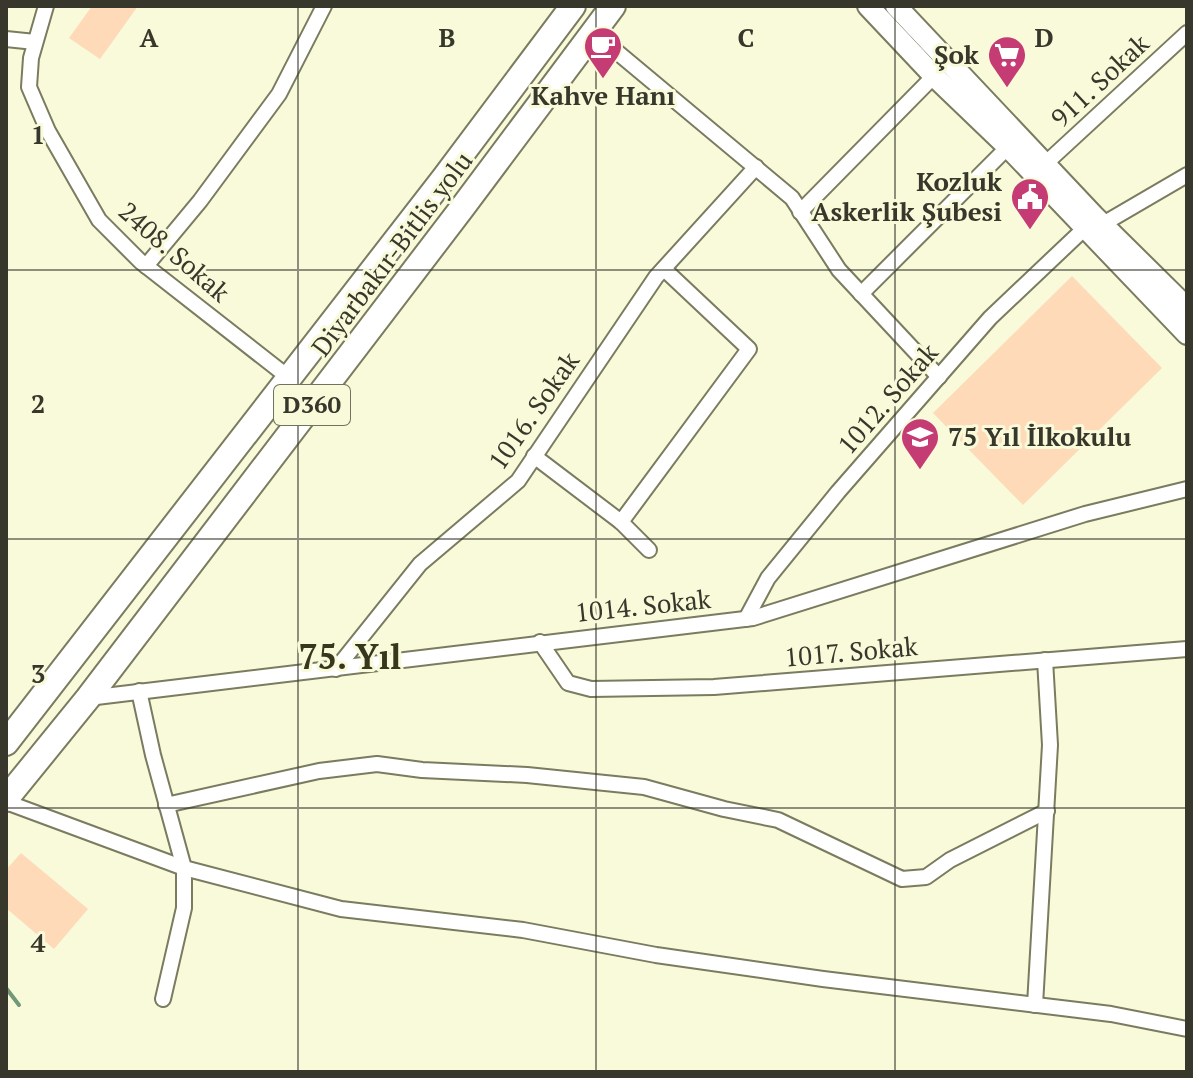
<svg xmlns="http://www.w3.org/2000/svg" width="1193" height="1078" font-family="'PT Serif',serif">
<rect width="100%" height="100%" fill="#f8fada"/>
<g fill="#fedab9">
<polygon points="92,6 138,6 100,59 69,38"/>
<polygon points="1072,276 1162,368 1023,505 933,413"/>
<polygon points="21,853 88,909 54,949 6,908 6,870"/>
</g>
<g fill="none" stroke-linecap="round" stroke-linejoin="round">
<polyline stroke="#729879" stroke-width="4" points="6,988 19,1005"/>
<defs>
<g id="street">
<polyline points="46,6 31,58 29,87 48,131 99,220 141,262 288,377"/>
<polyline points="593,32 792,198 839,270 939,377"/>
<polyline points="6,39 35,42"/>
<polyline points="1045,164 1187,33"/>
<polyline points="800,212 934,76"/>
<polyline points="1103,224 1187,175"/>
<polyline points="146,266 200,201 279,94 324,6"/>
<polyline points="861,294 1008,147"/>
<polyline points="534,456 621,522 649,550"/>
<polyline points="621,522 749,349 664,269"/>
<polyline points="746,619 768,578 838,492 990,318 1086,227"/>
<polyline points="540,642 568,683 591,689 714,687 1187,649"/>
<polyline points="336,669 420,564 518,481 656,277 756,167"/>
<polyline points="139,691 153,755 184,868 184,908 163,999"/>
<polyline points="88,698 753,618 1085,514 1187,489"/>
<polyline points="6,802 184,868 341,909 523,930 656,955 823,979 1111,1014 1187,1029"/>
<polyline points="166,805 319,771 377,764 422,770 527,775 644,787 724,809 778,820 902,879 926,877 950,860 1047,811"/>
<polyline points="1035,1005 1050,745 1045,660"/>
</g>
<g id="secondary">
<polyline points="868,6 934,76 1008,147 1187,334"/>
<polyline points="896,6 1094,216 1187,308"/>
</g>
<g id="highway">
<polyline points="6,743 444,178 573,6"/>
<polyline points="6,799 88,698 462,208 613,6"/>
</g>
</defs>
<use href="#street" stroke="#7a7b5f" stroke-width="18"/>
<use href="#secondary" stroke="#7a7b5f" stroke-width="24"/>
<use href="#highway" stroke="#7a7b5f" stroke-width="28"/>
<use href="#street" stroke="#fff" stroke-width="14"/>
<use href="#secondary" stroke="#fff" stroke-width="20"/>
<use href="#highway" stroke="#fff" stroke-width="24"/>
</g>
<path fill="none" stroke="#37372b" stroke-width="2" stroke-opacity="0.55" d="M298,6V1072M596,6V1072M895,6V1072M6,270H1187M6,539H1187M6,808H1187"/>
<defs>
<symbol id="cafe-pin" viewBox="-11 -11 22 30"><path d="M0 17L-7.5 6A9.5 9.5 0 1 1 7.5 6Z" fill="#c53b73" stroke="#f8fada"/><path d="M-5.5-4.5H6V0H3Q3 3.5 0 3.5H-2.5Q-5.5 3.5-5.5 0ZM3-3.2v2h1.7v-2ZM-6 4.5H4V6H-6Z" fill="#fff"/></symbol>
<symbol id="supermarket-pin" viewBox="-11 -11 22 30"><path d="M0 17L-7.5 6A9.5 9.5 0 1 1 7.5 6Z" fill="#c53b73" stroke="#f8fada"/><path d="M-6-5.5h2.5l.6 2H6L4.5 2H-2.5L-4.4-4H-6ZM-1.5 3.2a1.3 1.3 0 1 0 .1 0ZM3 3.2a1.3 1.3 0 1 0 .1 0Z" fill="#fff"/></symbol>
<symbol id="civic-pin" viewBox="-11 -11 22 30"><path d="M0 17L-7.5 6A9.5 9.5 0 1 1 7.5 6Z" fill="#c53b73" stroke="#f8fada"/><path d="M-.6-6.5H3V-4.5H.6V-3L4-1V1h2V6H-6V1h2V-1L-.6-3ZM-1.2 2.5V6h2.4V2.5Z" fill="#fff"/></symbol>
<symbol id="school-pin" viewBox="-11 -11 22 30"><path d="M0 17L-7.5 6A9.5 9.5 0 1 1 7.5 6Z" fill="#c53b73" stroke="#f8fada"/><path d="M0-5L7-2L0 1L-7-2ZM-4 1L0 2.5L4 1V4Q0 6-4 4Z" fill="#fff"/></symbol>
</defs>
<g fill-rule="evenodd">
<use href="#cafe-pin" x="581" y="24" width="44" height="60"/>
<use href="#supermarket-pin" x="985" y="33" width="44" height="60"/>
<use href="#civic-pin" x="1008" y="175" width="44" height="60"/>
<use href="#school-pin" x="898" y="415" width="44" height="60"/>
</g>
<g text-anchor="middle" stroke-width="6" stroke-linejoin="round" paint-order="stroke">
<rect fill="#f8fada" stroke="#717260" stroke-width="2" x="274" y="385" width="76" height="40" rx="6"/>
<g font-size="24" font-weight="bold" fill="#37372b">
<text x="312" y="413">D360</text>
</g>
<g font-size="26" font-weight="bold" fill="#37372b" stroke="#f8fada" text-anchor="end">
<text x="979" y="64">Şok</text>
<text x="603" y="105" text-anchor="middle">Kahve Hanı</text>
<text x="1002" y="191">Kozluk<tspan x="1002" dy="30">Askerlik Şubesi</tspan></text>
<text x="948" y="446" text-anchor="start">75 Yıl İlkokulu</text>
</g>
<g font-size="26" fill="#37372b" stroke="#f8fada">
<text transform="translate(1100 81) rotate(-43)" y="9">911. Sokak</text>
<text transform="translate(174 252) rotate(41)" y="9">2408. Sokak</text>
<text transform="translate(392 254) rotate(-53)" y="9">Diyarbakır-Bitlis yolu</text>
<text transform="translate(888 399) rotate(-49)" y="9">1012. Sokak</text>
<text transform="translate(534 411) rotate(-55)" y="9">1016. Sokak</text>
<text transform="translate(643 606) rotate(-6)" y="9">1014. Sokak</text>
<text transform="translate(851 652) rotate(-5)" y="9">1017. Sokak</text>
</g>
<g font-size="34" font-weight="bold" fill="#37371e" stroke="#f8fada">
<text x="350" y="669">75. Yıl</text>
</g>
</g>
<g font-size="26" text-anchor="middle" font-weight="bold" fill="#37372b" stroke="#f8fada" stroke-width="6" stroke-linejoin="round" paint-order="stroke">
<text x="149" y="47">A</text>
<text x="447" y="47">B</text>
<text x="746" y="47">C</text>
<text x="1044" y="47">D</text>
<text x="38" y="144">1</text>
<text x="38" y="413">2</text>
<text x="38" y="683">3</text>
<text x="38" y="952">4</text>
</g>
<rect width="1193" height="1078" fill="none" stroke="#37372b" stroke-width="16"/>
</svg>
